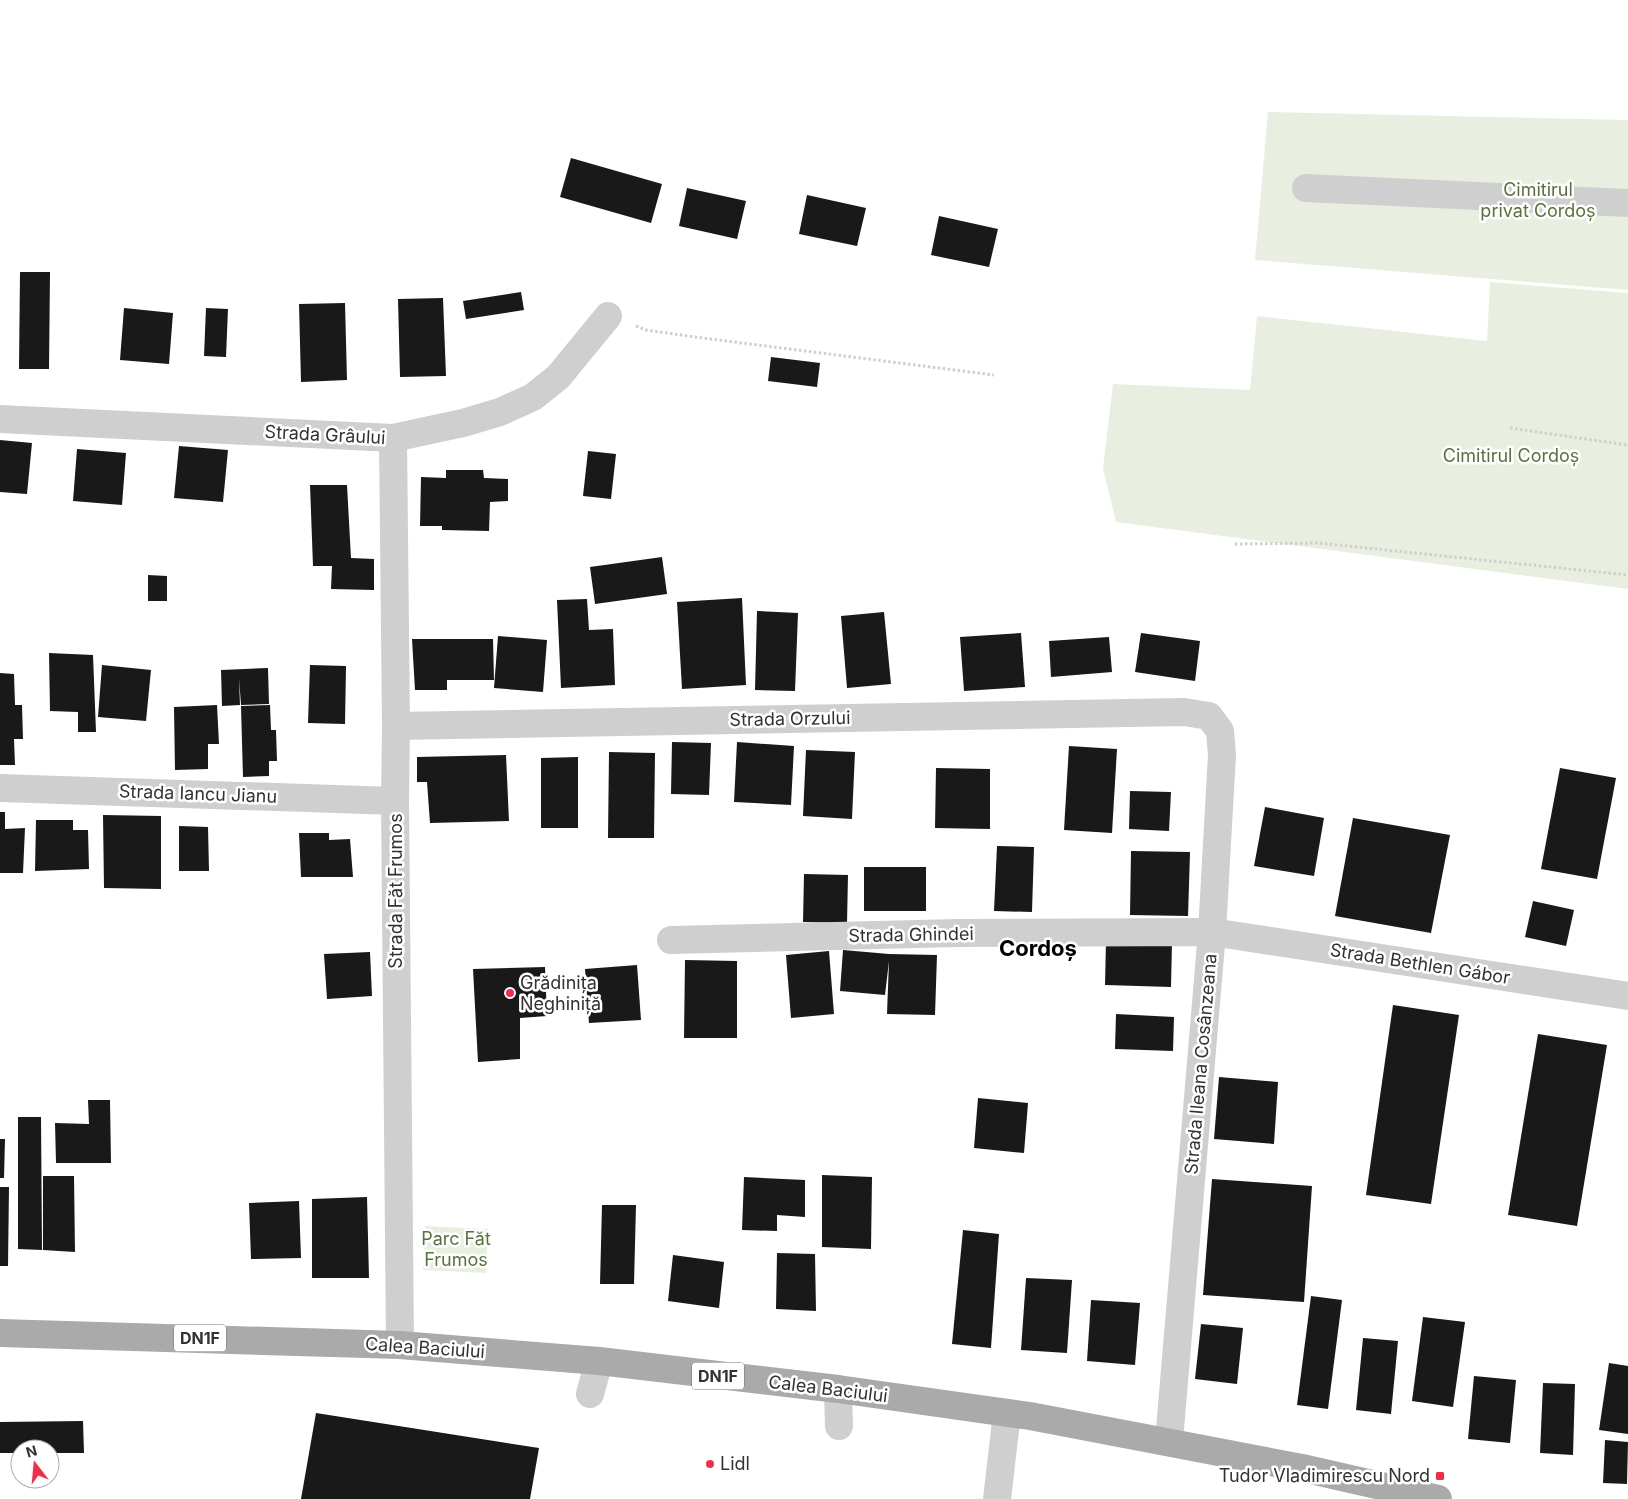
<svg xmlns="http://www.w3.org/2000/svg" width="1628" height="1499" font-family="Inter,sans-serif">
<rect width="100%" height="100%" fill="#fff"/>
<g fill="#e9efe0">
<polygon points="1268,112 1628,120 1628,290 1255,260"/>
<polygon points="1490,282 1628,293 1628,589 1116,522 1103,468 1113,384 1250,390 1257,316 1487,341"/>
<polygon points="425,1226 488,1229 486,1273 423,1270"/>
</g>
<g fill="#191919">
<polygon points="571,158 662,184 651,223 560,197"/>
<polygon points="687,188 746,201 737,239 679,226"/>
<polygon points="807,195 866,208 857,246 799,234"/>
<polygon points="939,216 998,229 989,267 931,255"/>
<polygon points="20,272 50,272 49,369 19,369"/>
<polygon points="521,292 524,310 466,319 463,301"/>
<polygon points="443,298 446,376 400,377 398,299"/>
<polygon points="345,303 347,380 301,382 299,304"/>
<polygon points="124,308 173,313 169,364 120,360"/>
<polygon points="206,308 228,309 226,357 204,356"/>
<polygon points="771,357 820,363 817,387 768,381"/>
<polygon points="0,440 32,443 27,494 0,492"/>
<polygon points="179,446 228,450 223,502 174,498"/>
<polygon points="77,449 126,453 122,505 73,501"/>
<polygon points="588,451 616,454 611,499 583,496"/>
<polygon points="446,470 483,470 484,478 508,479 508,501 490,502 489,531 442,530 442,526 420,526 421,477 446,478"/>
<polygon points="310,485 347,485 351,558 374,559 374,590 331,589 332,566 313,566"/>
<polygon points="662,557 667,594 595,604 590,567"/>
<polygon points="148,575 167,576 167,601 148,601"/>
<polygon points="742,598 746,685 682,689 677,602"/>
<polygon points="587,599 589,630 613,629 615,685 561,688 557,600"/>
<polygon points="757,611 798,613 795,691 755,690"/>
<polygon points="884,612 891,684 847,688 841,616"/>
<polygon points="1021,633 1025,687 964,691 960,637"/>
<polygon points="1141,633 1200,641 1195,681 1135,672"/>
<polygon points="498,636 547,640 543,692 494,688"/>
<polygon points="1109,637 1112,672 1051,677 1049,641"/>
<polygon points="412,639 493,639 494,680 447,680 447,690 415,690"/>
<polygon points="49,653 93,655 96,732 78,732 78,712 50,711"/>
<polygon points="102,665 151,670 146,721 98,717"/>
<polygon points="310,665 346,666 345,724 308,723"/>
<polygon points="268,668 269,704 241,705 239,678 240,705 222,706 221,670"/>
<polygon points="0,673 14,674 15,705 22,705 23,739 14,739 15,765 0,765"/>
<polygon points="217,705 219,744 208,744 208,769 175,770 174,707"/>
<polygon points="270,705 271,730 276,730 277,761 269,761 269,776 243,777 241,706"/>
<polygon points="672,742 711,743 709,795 671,794"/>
<polygon points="737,742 794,746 791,805 734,802"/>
<polygon points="1069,746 1117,749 1112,833 1064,830"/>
<polygon points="806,750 855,752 852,819 803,816"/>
<polygon points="609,752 655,753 654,838 608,838"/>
<polygon points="506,755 509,821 430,823 427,782 417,782 417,757"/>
<polygon points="578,757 578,828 541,828 541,758"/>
<polygon points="936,768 990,769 990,829 935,828"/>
<polygon points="1560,768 1616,778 1597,879 1541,869"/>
<polygon points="1130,791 1171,792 1169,831 1129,829"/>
<polygon points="1265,807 1324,818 1314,876 1254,866"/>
<polygon points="0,812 5,812 5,829 25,828 23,873 0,873"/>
<polygon points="103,815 161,816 161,889 104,888"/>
<polygon points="1353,818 1450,835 1431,933 1335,916"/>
<polygon points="36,820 73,820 73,830 88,830 89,869 35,871"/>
<polygon points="179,826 208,827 209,871 179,871"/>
<polygon points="299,833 329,833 329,840 350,839 353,877 301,877"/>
<polygon points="997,846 1034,847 1032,912 994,911"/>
<polygon points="1131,851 1190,852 1188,916 1130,915"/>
<rect x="864" y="867" width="62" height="44"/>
<polygon points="804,874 848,875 847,923 803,922"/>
<polygon points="1533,901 1574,910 1566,946 1525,937"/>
<polygon points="1106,941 1172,942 1171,987 1105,985"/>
<polygon points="843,950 889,954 937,955 935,1015 887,1014 889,961 885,995 840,991"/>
<polygon points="829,951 834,1014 791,1018 786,955"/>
<polygon points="370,952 372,996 327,999 324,954"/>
<polygon points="685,960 737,961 737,1038 684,1038"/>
<polygon points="637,965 641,1020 589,1023 585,969"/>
<polygon points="545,967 547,1016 520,1018 520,1059 478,1062 473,969"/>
<polygon points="1393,1005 1459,1015 1431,1204 1366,1195"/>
<polygon points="1116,1014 1174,1017 1173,1051 1115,1049"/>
<polygon points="1538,1034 1607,1045 1577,1226 1508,1215"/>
<polygon points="1219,1077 1278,1082 1274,1144 1214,1139"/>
<polygon points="978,1098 1028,1103 1024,1153 974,1148"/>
<polygon points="88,1100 110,1100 111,1163 56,1163 55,1123 89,1124"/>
<polygon points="18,1117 41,1117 42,1250 18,1249"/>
<polygon points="0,1139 5,1139 4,1178 0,1178"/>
<polygon points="822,1175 872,1177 871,1249 822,1247"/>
<polygon points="43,1176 74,1176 75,1252 43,1250"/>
<polygon points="744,1177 805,1180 805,1217 777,1215 777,1231 742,1230"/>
<polygon points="1212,1179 1312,1186 1304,1302 1203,1295"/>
<polygon points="0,1187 9,1187 8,1266 0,1266"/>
<polygon points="367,1197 369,1278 312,1278 312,1199"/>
<polygon points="299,1201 301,1258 251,1259 249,1203"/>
<polygon points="602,1205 636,1205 634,1284 600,1284"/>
<polygon points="963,1230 999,1234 991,1348 952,1344"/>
<polygon points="777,1253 815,1254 816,1311 776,1309"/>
<polygon points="673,1255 724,1262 719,1308 668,1301"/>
<polygon points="1026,1278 1072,1280 1067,1353 1021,1350"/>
<polygon points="1311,1296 1342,1300 1328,1409 1297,1405"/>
<polygon points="1091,1300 1140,1303 1135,1365 1087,1361"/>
<polygon points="1423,1317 1465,1322 1453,1407 1412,1401"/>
<polygon points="1201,1324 1243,1328 1237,1384 1195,1379"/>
<polygon points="1363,1338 1398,1341 1391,1414 1356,1410"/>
<polygon points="1609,1363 1628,1366 1628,1434 1599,1430"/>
<polygon points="1474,1376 1516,1380 1510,1443 1468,1439"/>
<polygon points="1543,1383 1575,1384 1573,1455 1540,1453"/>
<polygon points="316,1413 539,1448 530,1499 301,1499"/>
<polygon points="83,1421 84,1453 50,1453 50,1449 20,1449 20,1453 0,1453 0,1422"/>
<polygon points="1605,1440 1628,1442 1627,1484 1603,1483"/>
</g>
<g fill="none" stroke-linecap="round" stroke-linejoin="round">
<g stroke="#cfcfcf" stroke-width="3" stroke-dasharray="2.5 2.5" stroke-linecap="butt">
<polyline points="636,326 646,330 695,337 994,375"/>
<polyline points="1510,428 1628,445"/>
<polyline points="1235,544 1318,543 1628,575"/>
</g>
<g stroke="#cfcfcf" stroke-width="28">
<polyline points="1306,188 1628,203"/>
<polyline points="0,419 393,438 463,423 500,412 533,397 558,377 608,316"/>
<polyline points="393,438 396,726 395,801 400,1345"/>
<polyline points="396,726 1184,712 1209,716 1220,731 1222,755 1212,932 1169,1441"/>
<polyline points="0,788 395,801"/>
<polyline points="671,940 959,933 1212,932 1628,996"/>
<polyline points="838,1389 839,1426"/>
<polyline points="590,1394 599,1361"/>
<polyline points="997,1499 1007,1413"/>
</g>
<polyline stroke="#aaa" stroke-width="28" points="0,1333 400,1345 599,1361 838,1389 1030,1416 1302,1468 1438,1499"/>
</g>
<g fill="#f12d48" stroke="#fff" stroke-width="2">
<circle cx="510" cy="993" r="5"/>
<circle cx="710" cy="1464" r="5"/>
<rect x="1435" y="1471" width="10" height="10" rx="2.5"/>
</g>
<g text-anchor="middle" stroke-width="5" stroke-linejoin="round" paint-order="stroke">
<g fill="#fff" stroke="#707070" stroke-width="1">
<rect x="174" y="1324.5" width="52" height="27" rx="4"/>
<rect x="692" y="1362.5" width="52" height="27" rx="4"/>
</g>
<g font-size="16" font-weight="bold" fill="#323232">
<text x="200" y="1344">DN1F</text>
<text x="718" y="1382">DN1F</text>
</g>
<g font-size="18" fill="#58723b" stroke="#fff">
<text x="1538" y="196">Cimitirul<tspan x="1538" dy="21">privat Cordoș</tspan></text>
<text x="1511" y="462">Cimitirul Cordoș</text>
<text x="456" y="1245">Parc Făt<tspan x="456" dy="21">Frumos</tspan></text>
</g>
<g font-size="18" fill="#323232" stroke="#fff">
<text transform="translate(325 435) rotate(3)" y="6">Strada Grâului</text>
<text transform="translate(790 719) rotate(-1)" y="6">Strada Orzului</text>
<text transform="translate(198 794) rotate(2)" y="6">Strada Iancu Jianu</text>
<text transform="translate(396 891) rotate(-90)" y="6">Strada Făt Frumos</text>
<text transform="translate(911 935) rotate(-1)" y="6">Strada Ghindei</text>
<text transform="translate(1420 964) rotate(9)" y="6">Strada Bethlen Gábor</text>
<text transform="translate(1201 1064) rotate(-85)" y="6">Strada Ileana Cosânzeana</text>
<text transform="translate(425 1348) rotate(4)" y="6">Calea Baciului</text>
<text transform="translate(828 1389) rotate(7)" y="6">Calea Baciului</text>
</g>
<g font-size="18" fill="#323232" stroke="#fff" text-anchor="start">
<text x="520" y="989">Grădinița<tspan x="520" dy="21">Neghiniță</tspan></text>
<text x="720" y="1470">Lidl</text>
<text x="1430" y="1482" text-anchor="end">Tudor Vladimirescu Nord</text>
</g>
<g font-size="22" font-weight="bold" fill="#000" stroke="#fff">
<text x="1038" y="956">Cordoș</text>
</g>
</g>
<g transform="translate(35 1464) rotate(344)"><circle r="24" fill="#ffffff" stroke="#adadad"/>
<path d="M0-4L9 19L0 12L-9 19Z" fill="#f12d48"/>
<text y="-8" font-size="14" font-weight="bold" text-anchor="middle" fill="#323232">N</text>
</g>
</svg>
